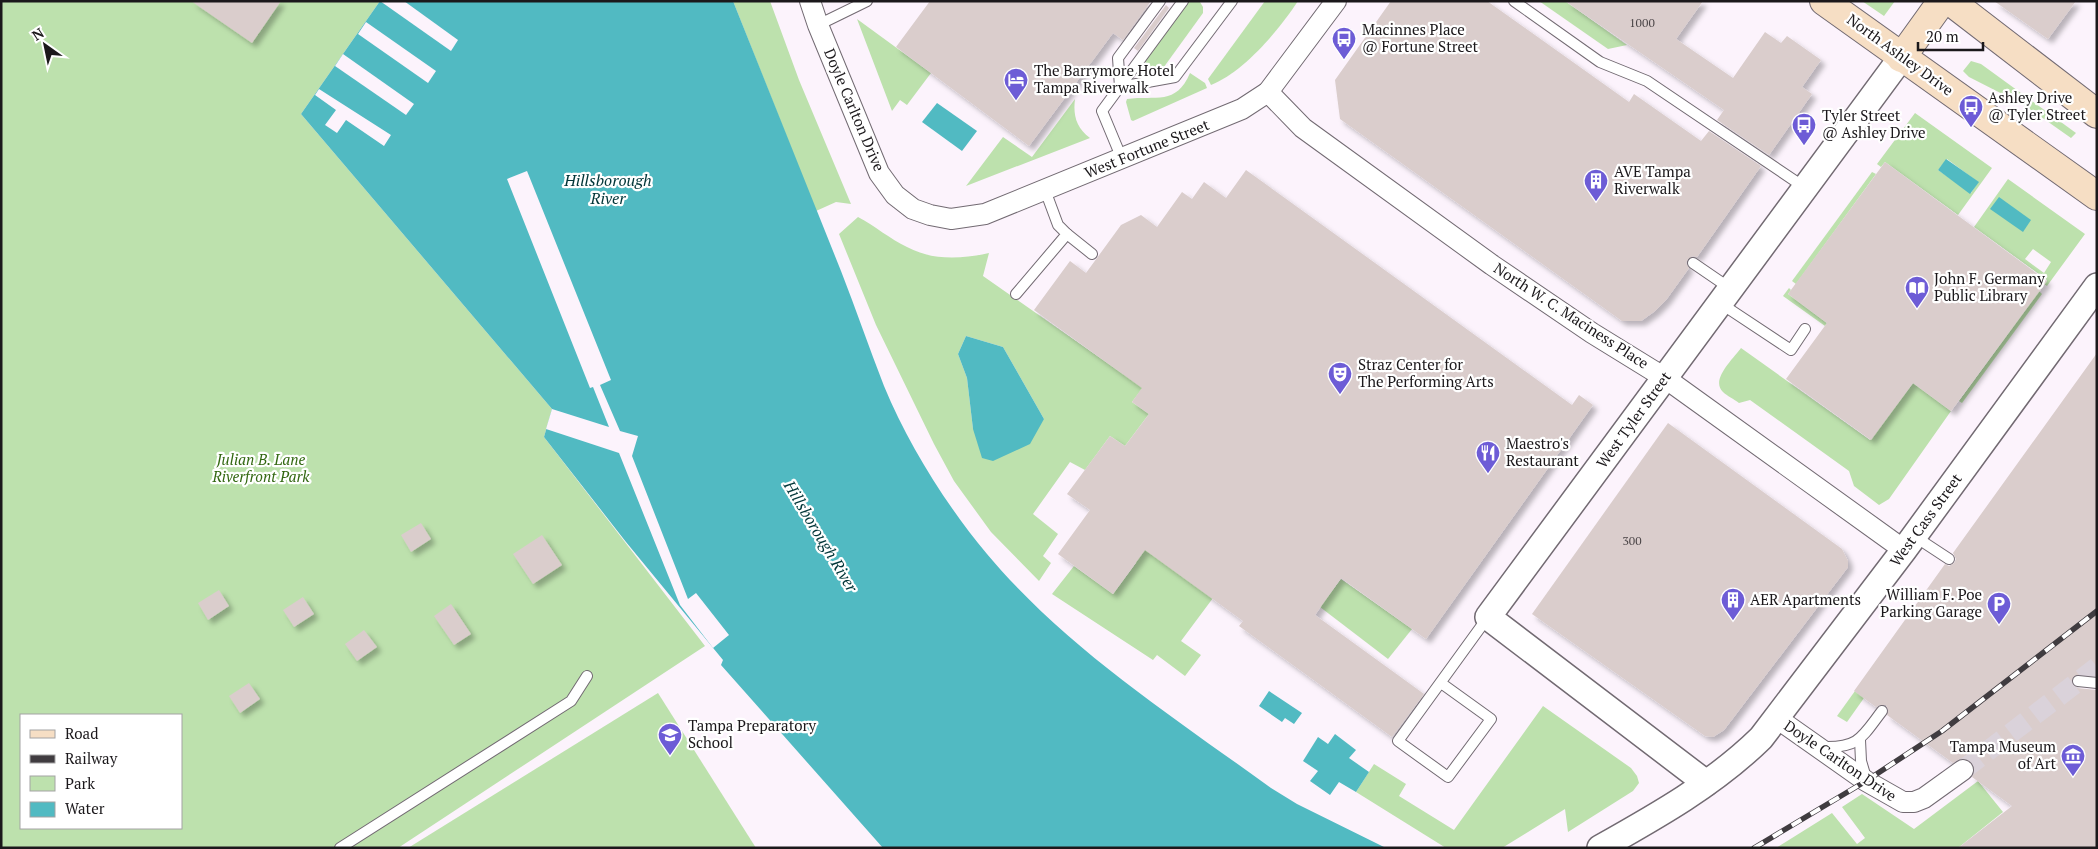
<svg xmlns="http://www.w3.org/2000/svg" width="2098" height="849" font-family="'PT Serif',serif">
<defs>
<filter id="shadow"><feDropShadow dx="4.5" dy="4.5" stdDeviation="2.5" flood-color="#0004"/></filter>
</defs>
<rect width="100%" height="100%" fill="#fcf3fc"/>
<g fill="#bde1ad" fill-rule="evenodd">
<path d="M1,1H380L301,114L552,409L544,437L705,646L398,848H1ZM21,715H181V828H21Z"/>
<polygon points="733,1 770,1 799,80 851,204 836,202 816,211"/>
<polygon points="1189,1 1200,2 1203,7 1203,13 1161,71 1155,75 1148,72 1145,61"/>
<path d="M1265,1H1298C1279,30 1244,72 1211,85L1208,79Z"/>
<polygon points="1539,1 1565,1 1627,45 1608,49"/>
<polygon points="1862,1 1895,1 1884,16"/>
<polygon points="857,19 931,73 907,105 900,100 892,111"/>
<polygon points="1971,61 1981,64 2076,133 2071,138 2024,105 1969,77 1963,71"/>
<path d="M1190,73L1205,83L1207,88L1133,121L1131,120L1126,102L1127,99C1156,95 1176,106 1190,73Z"/>
<path d="M1075,99C1073,115 1076,128 1090,138L966,186L1003,137L1032,157Z"/>
<path d="M1915,113L1992,168L1958,215L1885,162L1881,167L1877,164ZM1947,159L1978,182L1971,193L1938,170Z"/>
<polygon points="1872,172 1876,174 1796,284 1792,281"/>
<path d="M2008,179L2085,234L2047,286L2044,284L2047,280L1974,227ZM2033,249L2051,262L2044,273L2025,259Z"/>
<path d="M858,217C875,226 890,239 907,247C933,261 962,259 989,253L983,276L1123,374L1154,373L1132,402L1149,414L1125,446L1110,436L1085,470L1070,462L1033,514L1058,534L1043,556L1051,563L1039,581L991,532L954,481L934,444L876,325L839,234ZM966,336L1003,347L1044,419L973,429L967,378L958,354Z"/>
<polygon points="1789,288 1791,290 1788,294 1827,323 1825,326 1783,296"/>
<polygon points="2039,291 2042,294 1962,403 1959,401"/>
<path d="M1741,348L1870,440L1913,383L1951,411L1889,499L1879,505L1854,486L1849,471L1750,400L1739,403C1734,399 1727,396 1723,392C1710,380 1733,359 1741,348Z"/>
<polygon points="1104,520 1213,598 1181,641 1201,655 1185,676 1157,655 1153,660 1052,594 1074,566 1113,594 1136,563"/>
<polygon points="1341,579 1412,629 1388,659 1320,607"/>
<polygon points="1855,691 1864,698 1847,722 1837,716"/>
<polygon points="658,693 756,848 408,848"/>
<polygon points="1543,706 1631,768 1637,776 1639,783 1633,791 1568,832 1565,809 1502,848 1446,848 1356,792 1374,764 1406,784 1399,796 1454,830"/>
<polygon points="1978,781 2003,812 1958,848 1776,848 1832,813 1857,844 1865,838 1842,807 1862,794 1914,829"/>
</g>
<g fill="#51bac2">
<path d="M380,1H733C769,91 805,181 841,271C856,309 869,348 884,386C908,444 946,505 987,554C1066,648 1172,716 1271,788L1297,804L1386,848H883L721,665L723,660L626,542L544,437L552,409L301,114Z"/>
<polygon points="937,103 977,131 962,151 922,122"/>
<polygon points="1946,159 1979,182 1970,194 1938,170"/>
<polygon points="1999,197 2031,220 2023,232 1990,209"/>
<polygon points="966,336 1003,347 1044,419 1030,444 993,461 982,458 973,429 967,378 958,354"/>
<polygon points="1269,691 1302,713 1294,724 1285,718 1282,722 1259,706"/>
<polygon points="1335,734 1356,750 1349,758 1369,772 1356,792 1339,782 1330,795 1310,781 1318,771 1303,761 1318,737 1328,744"/>
</g>
<g fill="#fcf3fc">
<polygon points="380,1 404,1 458,40 451,51"/>
<polygon points="366,22 436,71 428,83 358,34"/>
<polygon points="343,54 414,104 406,115 335,66"/>
<polygon points="319,89 391,135 384,146 346,120 337,133 325,125 336,110 315,95"/>
<polygon points="527,171 611,380 600,385 620,431 638,436 632,456 688,599 696,593 729,635 713,648 680,605 619,453 546,429 552,409 609,427 593,387 590,388 507,179"/>
</g>
<g fill="#dacdcc" filter="url(#shadow)">
<polygon points="191,1 281,1 252,43"/>
<polygon points="930,1 1151,1 1123,40 1113,33 1029,146 896,47"/>
<polygon points="1391,1 1487,1 1629,102 1634,94 1701,141 1709,131 1761,166 1697,257 1693,256 1688,259 1686,263 1689,268 1666,300 1655,311 1641,321 1622,321 1340,119 1335,80"/>
<polygon points="1565,1 1703,1 1676,39 1733,78 1765,32 1781,43 1787,36 1821,60 1802,87 1812,94 1769,155 1717,120 1724,110"/>
<polygon points="1994,1 2076,1 2048,39"/>
<polygon points="1166,5 1169,8 1138,51 1134,48"/>
<polygon points="1885,162 2047,281 1951,411 1913,383 1871,440 1786,379 1827,323 1788,294"/>
<polygon points="1246,170 1572,405 1579,395 1593,405 1426,639 1341,578 1315,615 1424,694 1392,737 1239,626 1243,621 1145,550 1113,594 1058,554 1090,510 1067,494 1110,436 1125,446 1149,414 1132,402 1142,388 1034,310 1070,261 1086,273 1121,225 1141,215 1157,227 1182,192 1192,199 1204,182 1226,198"/>
<polygon points="2097,353 2097,676 2076,675 2071,681 2074,686 2077,688 2097,690 2097,848 1958,848 2012,806 1972,777 1975,768 1968,759 1961,758 1953,763 1887,715 1888,709 1886,705 1880,705 1876,707 1854,691 1945,564 1949,566 1954,563 1956,559 1953,553"/>
<polygon points="1668,423 1842,549 1848,561 1848,567 1724,730 1713,737 1705,736 1532,614"/>
<polygon points="421,523 431,539 411,552 401,535"/>
<polygon points="542,535 562,565 533,584 513,554"/>
<polygon points="219,590 229,606 208,620 198,603"/>
<polygon points="303,597 314,614 294,627 283,610"/>
<polygon points="451,604 471,634 454,645 434,616"/>
<polygon points="364,630 377,647 357,661 345,644"/>
<polygon points="249,683 260,699 240,713 229,696"/>
</g>
<g fill="none" stroke-linecap="round" stroke-linejoin="round">
<polyline stroke="#dad2da" stroke-width="20" stroke-dasharray="20 10" stroke-linecap="butt" points="1963,770 2097,667"/>
<defs>
<g id="service">
<polyline points="1160,1 1118,58 1120,87 1175,77 1232,1"/>
<polyline points="1514,1 1600,62 1647,81 1804,187"/>
<polyline points="818,25 867,1"/>
<polyline points="1122,159 1102,111 1183,1"/>
<polyline points="1067,234 1092,254"/>
<polyline points="1693,263 1731,289"/>
<polyline points="1016,294 1067,234 1058,225 1045,190"/>
<polyline points="1720,303 1791,350 1805,329"/>
<polyline points="1914,536 1949,559"/>
<polyline points="2078,681 2097,683"/>
<polyline points="1441,683 1491,719 1448,777 1398,741 1488,617"/>
<polyline points="1860,740 1861,761 1866,778"/>
<path d="M1824,747C1859,748 1862,737 1882,711"/>
<polyline points="340,848 571,701 587,676"/>
</g>
<g id="minor">
<polyline points="810,1 818,25 879,173 895,195 913,209 930,215 951,219 985,214 1242,109 1268,92 1336,1"/>
<polyline points="1268,92 1303,128 1492,265 1592,333 1665,378 1904,550"/>
<polyline points="1778,719 1866,781 1903,802 1914,802 1924,798 1963,770"/>
</g>
<g id="tertiary">
<polyline points="1706,783 1488,617 1901,58"/>
<path d="M1600,848C1657,816 1714,784 1761,738L1904,550L2097,286"/>
</g>
<g id="secondary">
<polyline points="1824,1 2097,196"/>
<polyline points="1950,1 2097,114"/>
<polyline points="1901,58 1942,1"/>
</g>
</defs>
<use href="#service" stroke="#726a72" stroke-width="12"/>
<use href="#minor" stroke="#726a72" stroke-width="22"/>
<use href="#tertiary" stroke="#726a72" stroke-width="28"/>
<use href="#secondary" stroke="#726a72" stroke-width="30"/>
<use href="#service" stroke="#fff" stroke-width="10"/>
<use href="#minor" stroke="#fff" stroke-width="20"/>
<use href="#tertiary" stroke="#fff" stroke-width="25"/>
<use href="#secondary" stroke="#f6dec4" stroke-width="28"/>
<defs>
<polyline id="rail" points="1754,848 1866,781 1942,731 2097,611"/>
</defs>
<use href="#rail" stroke="#403c40" stroke-width="5.5"/>
<use href="#rail" stroke="#fff" stroke-width="4" stroke-dasharray="11" stroke-linecap="butt"/>
</g>
<defs>
<symbol id="bus-pin" viewBox="-11 -11 22 30"><path d="M0 17L-7.5 6A9.5 9.5 0 1 1 7.5 6Z" fill="#6d5cd6" stroke="#fff"/><path d="M-5-6H5V4H4V6H2V4H-2V6H-4V4H-5ZM-3.5-4V0h7V-4ZM-3.5 1.2v1.5H-2V1.2ZM2 1.2v1.5H3.5V1.2Z" fill="#fff"/></symbol>
<symbol id="hotel-pin" viewBox="-11 -11 22 30"><path d="M0 17L-7.5 6A9.5 9.5 0 1 1 7.5 6Z" fill="#6d5cd6" stroke="#fff"/><path d="M-6-4.5h1.5V1H6V5H4.5V3h-9V5H-6ZM-4 0a1.8 1.8 0 1 1 3.6 0ZM.5 0V-2.5h3Q6-2.5 6 0Z" fill="#fff"/></symbol>
<symbol id="building-pin" viewBox="-11 -11 22 30"><path d="M0 17L-7.5 6A9.5 9.5 0 1 1 7.5 6Z" fill="#6d5cd6" stroke="#fff"/><path d="M-4-6H4V6H1V3H-1V6H-4ZM-2.5-4.3h1.7v1.8h-1.7ZM.8-4.3h1.7v1.8H.8ZM-2.5-1h1.7V.8h-1.7ZM.8-1h1.7V.8H.8Z" fill="#fff"/></symbol>
<symbol id="library-pin" viewBox="-11 -11 22 30"><path d="M0 17L-7.5 6A9.5 9.5 0 1 1 7.5 6Z" fill="#6d5cd6" stroke="#fff"/><path d="M-6-4Q-3-5.5-.7-3.5V5Q-3 3-6 4ZM6-4Q3-5.5 .7-3.5V5Q3 3 6 4Z" fill="#fff"/></symbol>
<symbol id="theatre-pin" viewBox="-11 -11 22 30"><path d="M0 17L-7.5 6A9.5 9.5 0 1 1 7.5 6Z" fill="#6d5cd6" stroke="#fff"/><path d="M-5-5.5Q0-4 5-5.5V0Q5 5 0 6Q-5 5-5 0ZM-3.3-2.5H-1v1.5H-3.3ZM1-2.5H3.3v1.5H1ZM-2.8 1Q0 5.5 2.8 1Z" fill="#fff"/></symbol>
<symbol id="restaurant-pin" viewBox="-11 -11 22 30"><path d="M0 17L-7.5 6A9.5 9.5 0 1 1 7.5 6Z" fill="#6d5cd6" stroke="#fff"/><path d="M-5-6h1v4h1v-4h1v4h1v-4h1v5L-1.5 .5V6h-2V.5L-5-1ZM5-6V6H3V1.5H1.5Q1.5-4 5-6Z" fill="#fff"/></symbol>
<symbol id="parking-pin" viewBox="-11 -11 22 30"><path d="M0 17L-7.5 6A9.5 9.5 0 1 1 7.5 6Z" fill="#6d5cd6" stroke="#fff"/><path d="M-3.5-5.5H1a3.5 3.5 0 0 1 0 7H-1V5.5H-3.5ZM-1-3.4V-.6H.8a1.4 1.4 0 0 0 0-2.8Z" fill="#fff"/></symbol>
<symbol id="school-pin" viewBox="-11 -11 22 30"><path d="M0 17L-7.5 6A9.5 9.5 0 1 1 7.5 6Z" fill="#6d5cd6" stroke="#fff"/><path d="M0-5L7-2L0 1L-7-2ZM-4 1L0 2.5L4 1V4Q0 6-4 4Z" fill="#fff"/></symbol>
<symbol id="museum-pin" viewBox="-11 -11 22 30"><path d="M0 17L-7.5 6A9.5 9.5 0 1 1 7.5 6Z" fill="#6d5cd6" stroke="#fff"/><path d="M0-6L6-3V-2H-6V-3ZM-5-1h2V3h-2ZM-1-1h2V3h-2ZM3-1h2V3H3ZM-6 4H6V6H-6Z" fill="#fff"/></symbol>
</defs>
<g fill-rule="evenodd">
<use href="#bus-pin" x="1330" y="25" width="28" height="38"/>
<use href="#hotel-pin" x="1002" y="66" width="28" height="38"/>
<use href="#bus-pin" x="1957" y="93" width="28" height="38"/>
<use href="#bus-pin" x="1790" y="111" width="28" height="38"/>
<use href="#building-pin" x="1582" y="167" width="28" height="38"/>
<use href="#library-pin" x="1903" y="274" width="28" height="38"/>
<use href="#theatre-pin" x="1326" y="360" width="28" height="38"/>
<use href="#restaurant-pin" x="1474" y="439" width="28" height="38"/>
<use href="#building-pin" x="1719" y="586" width="28" height="38"/>
<use href="#parking-pin" x="1985" y="590" width="28" height="38"/>
<use href="#school-pin" x="656" y="721" width="28" height="38"/>
<use href="#museum-pin" x="2059" y="742" width="28" height="38"/>
</g>
<g text-anchor="middle" stroke-width="4.5" stroke-linejoin="round" paint-order="stroke">
<g font-size="12" fill="#4b4547">
<text x="1642" y="27">1000</text>
<text x="1632" y="545">300</text>
</g>
<g font-size="15" fill="#1b181b" stroke="#fff" text-anchor="start">
<text x="1362" y="35">Macinnes Place<tspan x="1362" dy="17">@ Fortune Street</tspan></text>
<text x="1034" y="76">The Barrymore Hotel<tspan x="1034" dy="17">Tampa Riverwalk</tspan></text>
<text x="1988" y="103">Ashley Drive<tspan x="1988" dy="17">@ Tyler Street</tspan></text>
<text x="1822" y="121">Tyler Street<tspan x="1822" dy="17">@ Ashley Drive</tspan></text>
<text x="1614" y="177">AVE Tampa<tspan x="1614" dy="17">Riverwalk</tspan></text>
<text x="1934" y="284">John F. Germany<tspan x="1934" dy="17">Public Library</tspan></text>
<text x="1358" y="370">Straz Center for<tspan x="1358" dy="17">The Performing Arts</tspan></text>
<text x="1506" y="449">Maestro's<tspan x="1506" dy="17">Restaurant</tspan></text>
<text x="1982" y="600" text-anchor="end">William F. Poe<tspan x="1982" dy="17">Parking Garage</tspan></text>
<text x="1750" y="605">AER Apartments</text>
<text x="688" y="731">Tampa Preparatory<tspan x="688" dy="17">School</tspan></text>
<text x="2056" y="752" text-anchor="end">Tampa Museum<tspan x="2056" dy="17">of Art</tspan></text>
</g>
<g font-size="15" fill="#1b181b" stroke="#fff">
<text transform="translate(1900 55) rotate(36)" y="5">North Ashley Drive</text>
<text transform="translate(854 110) rotate(67)" y="5">Doyle Carlton Drive</text>
<text transform="translate(1147 149) rotate(-22)" y="5">West Fortune Street</text>
<text transform="translate(1571 316) rotate(33)" y="5">North W. C. Maciness Place</text>
<text transform="translate(1634 420) rotate(-54)" y="5">West Tyler Street</text>
<text transform="translate(1926 520) rotate(-54)" y="5">West Cass Street</text>
<text transform="translate(1840 761) rotate(34)" y="5">Doyle Carlton Drive</text>
</g>
<g font-size="15" font-style="italic" fill="#326711" stroke="#fff">
<text x="261" y="465">Julian B. Lane<tspan x="261" dy="17">Riverfront Park</tspan></text>
</g>
<g font-size="16" font-style="italic" fill="#003538" stroke="#fff">
<text x="608" y="186">Hillsborough<tspan x="608" dy="18">River</tspan></text>
<text transform="translate(821 536) rotate(59)" y="6">Hillsborough River</text>
</g>
</g>
<rect width="2098" height="849" fill="none" stroke="#1b181b" stroke-width="5"/>
<rect x="20" y="714" width="162" height="115" fill="#ffffff" stroke="#a4a3a4"/>
<rect x="30" y="730" width="25" height="8" fill="#f6dec4" stroke="#a4a3a4"/>
<text x="65" y="739" font-size="15" fill="#1b181b">Road</text>
<rect x="30" y="755" width="25" height="8" fill="#403c40" stroke="#a4a3a4"/>
<text x="65" y="764" font-size="15" fill="#1b181b">Railway</text>
<rect x="30" y="776" width="25" height="15" fill="#bde1ad" stroke="#a4a3a4"/>
<text x="65" y="789" font-size="15" fill="#1b181b">Park</text>
<rect x="30" y="802" width="25" height="15" fill="#51bac2" stroke="#a4a3a4"/>
<text x="65" y="814" font-size="15" fill="#1b181b">Water</text>
<g transform="translate(45 45) rotate(327)" stroke="#ffffff" stroke-width="4" paint-order="stroke">
<path d="M0-4L9 19L0 12L-9 19Z" fill="#1b181b"/>
<text y="-8" font-size="14" font-weight="bold" text-anchor="middle" fill="#1b181b">N</text>
</g>
<path d="M1918 42v8h65v-8" fill="none" stroke="#1b181b" stroke-width="2.5"/>
<text x="1926" y="42" font-size="15" fill="#1b181b" stroke="#ffffff" stroke-width="4" paint-order="stroke">20 m</text>
</svg>
